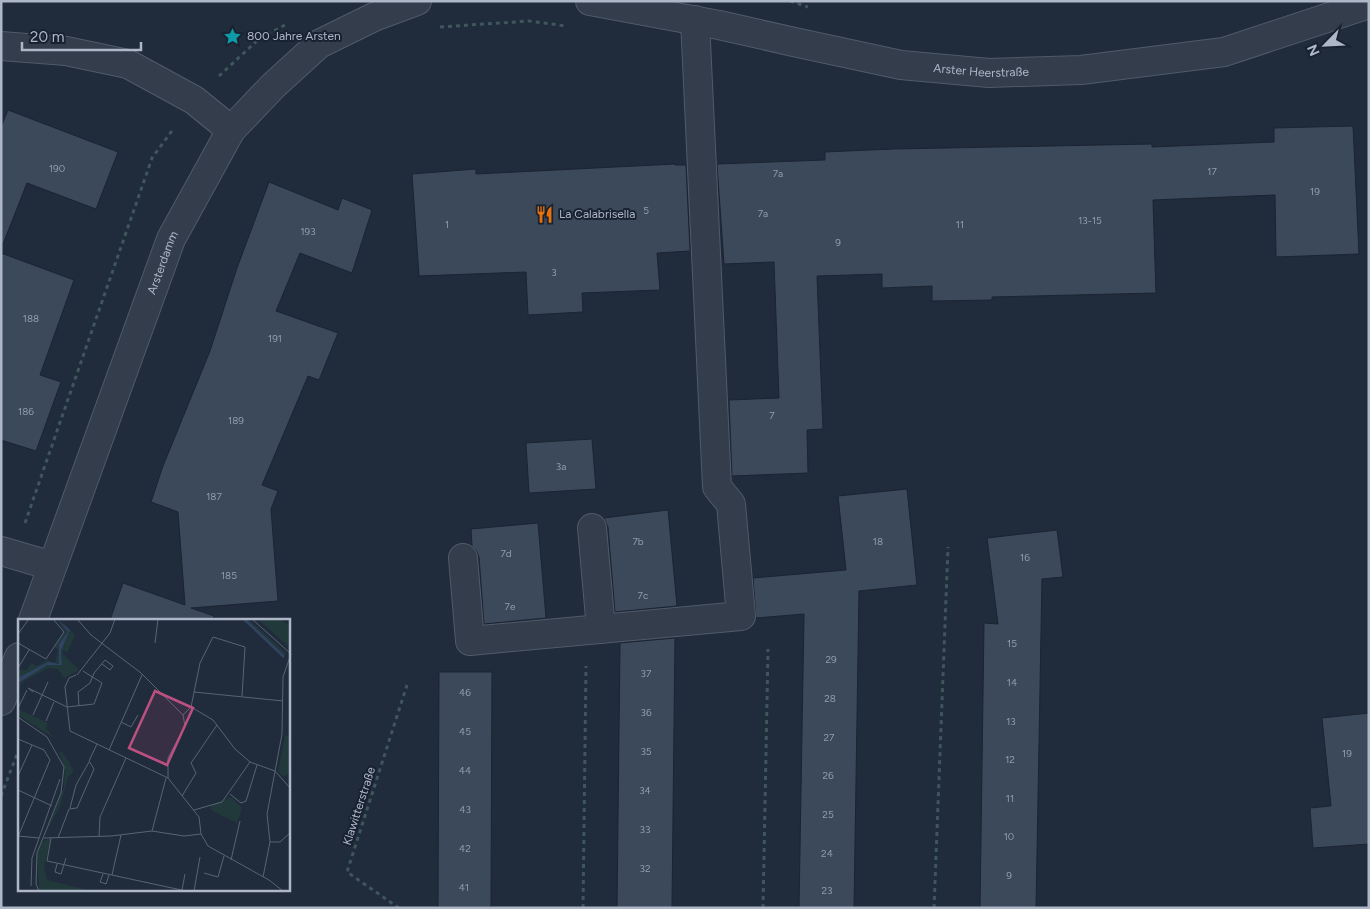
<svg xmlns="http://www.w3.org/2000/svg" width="1370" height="909" font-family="Figtree,sans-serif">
<rect width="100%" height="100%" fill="#202b3b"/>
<g fill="#3b495b" stroke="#1b2432">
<polygon points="8,110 118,152 96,209 27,183 3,244 1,244 1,127"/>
<polygon points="1353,126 1359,254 1276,257 1275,195 1153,200 1156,293 992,297 992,300 932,301 932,286 882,288 882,274 817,276 823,429 807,430 808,473 732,476 729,400 779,398 774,262 724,264 717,164 825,160 825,152 893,149 1152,144 1152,147 1274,142 1274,128"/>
<polygon points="675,164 675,165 686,165 690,251 657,253 660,290 582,293 583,312 528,315 526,272 419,276 412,174 476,169 476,174"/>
<polygon points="269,182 338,210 342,198 372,210 352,273 300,253 276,311 338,333 319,380 308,376 262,485 278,491 271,509 278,601 191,608 214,616 213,620 110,620 123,583 185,605 178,512 151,502 163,466 210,351 237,268"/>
<polygon points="1,253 74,280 40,375 61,382 36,451 1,440"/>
<polygon points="592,439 596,489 529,493 526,443"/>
<polygon points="907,489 917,585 859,591 854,908 799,908 804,614 756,618 753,578 846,570 838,496"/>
<polygon points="668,510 677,606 615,612 608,527 604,518"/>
<polygon points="538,523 546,618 484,624 479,557 476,550 472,546 471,529"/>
<polygon points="1057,530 1063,577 1042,579 1036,908 980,908 984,623 998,624 987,538"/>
<polygon points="675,638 672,908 617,908 620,643"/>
<polygon points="439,672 492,672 491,907 438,907"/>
<polygon points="1369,713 1369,844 1313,848 1310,808 1331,806 1322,718"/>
</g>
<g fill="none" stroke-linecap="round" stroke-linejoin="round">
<defs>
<g id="minor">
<path id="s1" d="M590,1L719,25L794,42L901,65L989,73L1081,70L1224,52L1369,4"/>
<polyline points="1,46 66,51 128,64 194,100 231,130"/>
<polyline points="592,528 601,629"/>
<polyline points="1,551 52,566"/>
<polyline points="463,558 470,641 741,616 731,504 717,487 695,20"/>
<path id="s2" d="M33,620L171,239L231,130L273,86L319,44L374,17L417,1"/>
<polyline points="1,701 19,657"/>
</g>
</defs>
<use href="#minor" stroke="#515a69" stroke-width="30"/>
<g stroke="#3f565a" stroke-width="3" stroke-dasharray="4 4" stroke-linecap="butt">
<polyline points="790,1 808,7"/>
<polyline points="440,27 529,21 566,26"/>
<polyline points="219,76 260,38 285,25"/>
<polyline points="25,523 152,158 174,128"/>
<polyline points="1,796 19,749"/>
<polyline points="399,908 347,872 407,685"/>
<polyline points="583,908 586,666"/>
<polyline points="763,908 768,649"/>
<polyline points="934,908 948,547"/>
</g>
<use href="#minor" stroke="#343d4c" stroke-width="28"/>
</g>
<defs>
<symbol id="sight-bare" viewBox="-9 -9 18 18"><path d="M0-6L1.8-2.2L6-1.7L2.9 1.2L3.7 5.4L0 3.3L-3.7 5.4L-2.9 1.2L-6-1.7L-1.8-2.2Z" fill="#0f9aa8" stroke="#192230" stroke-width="2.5" paint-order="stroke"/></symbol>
<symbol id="restaurant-bare" viewBox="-9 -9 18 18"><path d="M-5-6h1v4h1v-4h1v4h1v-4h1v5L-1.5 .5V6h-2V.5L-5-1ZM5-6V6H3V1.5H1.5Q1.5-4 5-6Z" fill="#e8710a" stroke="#192230" stroke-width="2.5" paint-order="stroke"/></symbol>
</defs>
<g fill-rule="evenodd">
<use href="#sight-bare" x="220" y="24" width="25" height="25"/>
<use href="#restaurant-bare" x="532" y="202" width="25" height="25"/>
</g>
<g text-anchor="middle" stroke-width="4" stroke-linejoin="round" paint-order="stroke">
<g font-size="10" fill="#919cad">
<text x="57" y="172">190</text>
<text x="1212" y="175">17</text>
<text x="778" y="177">7a</text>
<text x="1315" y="195">19</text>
<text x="646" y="214">5</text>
<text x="763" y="217">7a</text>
<text x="1090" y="224">13-15</text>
<text x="447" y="228">1</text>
<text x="960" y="228">11</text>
<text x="308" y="235">193</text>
<text x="838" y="246">9</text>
<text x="554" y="276">3</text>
<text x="31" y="322">188</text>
<text x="275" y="342">191</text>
<text x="26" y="415">186</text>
<text x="772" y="419">7</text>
<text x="236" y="424">189</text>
<text x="561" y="470">3a</text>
<text x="214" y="500">187</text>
<text x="638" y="545">7b</text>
<text x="878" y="545">18</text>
<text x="506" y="557">7d</text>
<text x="1025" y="561">16</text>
<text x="229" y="579">185</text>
<text x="643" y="599">7c</text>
<text x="510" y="610">7e</text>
<text x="1012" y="647">15</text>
<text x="831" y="663">29</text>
<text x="646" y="677">37</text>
<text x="1012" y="686">14</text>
<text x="465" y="696">46</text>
<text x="830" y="702">28</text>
<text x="646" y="716">36</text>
<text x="1011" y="725">13</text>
<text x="465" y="735">45</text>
<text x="829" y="741">27</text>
<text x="646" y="755">35</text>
<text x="1347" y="757">19</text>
<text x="1010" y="763">12</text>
<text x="465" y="774">44</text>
<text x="828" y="779">26</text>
<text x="645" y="794">34</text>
<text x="1010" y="802">11</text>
<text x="465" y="813">43</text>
<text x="828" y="818">25</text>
<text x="645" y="833">33</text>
<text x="1009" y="840">10</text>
<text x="465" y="852">42</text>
<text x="827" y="857">24</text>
<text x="645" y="872">32</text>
<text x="1009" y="879">9</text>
<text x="464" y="891">41</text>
<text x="827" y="894">23</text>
</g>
<g font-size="12" fill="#aeb7c8" stroke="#192230" text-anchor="start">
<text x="247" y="40">800 Jahre Arsten</text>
<text x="559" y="218">La Calabrisella</text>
</g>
<g font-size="12" fill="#aeb7c8" stroke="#192230">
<text dy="4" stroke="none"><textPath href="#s1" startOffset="398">Arster Heerstraße</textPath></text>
<text dy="4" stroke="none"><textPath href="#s2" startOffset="380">Arsterdamm</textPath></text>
<text transform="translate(359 806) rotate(-72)" y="4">Klawitterstraße</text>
</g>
</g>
<g transform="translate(18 619)">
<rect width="272" height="272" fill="#202b3b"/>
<path d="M37,0L50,13L41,27V45L38,46L31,43L0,61L1,51H9L13,44L19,47L29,41L37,44L40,31L36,27L47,13ZM42,0L57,16L49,34L45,31V35L61,51L46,59L40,50L30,49L6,62L0,71L4,60L29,46H44L43,32L52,13ZM224,0H230L268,34L266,38ZM240,0H262L272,7L271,28ZM0,90L30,104L28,109L36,119L0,96ZM267,117H272L273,154L265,158L260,152ZM44,132L56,152L50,158L42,187L26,218L46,168L47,151L41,133ZM213,178L224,189L219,204L193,191V186ZM33,219L26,248L29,261L74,272L21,271L19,236L24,223Z" fill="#22393c"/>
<path d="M39,0L52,11L43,32L44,46H29L0,64L2,58L30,43L41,45V25L50,13Z" fill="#304362"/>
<path fill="none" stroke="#304362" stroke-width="2.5" d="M226,0L266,38"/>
<path fill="none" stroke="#596373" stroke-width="1" d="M59,0L73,16L123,54L165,96L167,107L150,139V159L181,198L183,215L190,227L251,261L265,272M234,0L273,35M0,15L11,0M0,24L28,40L46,13L35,0M137,24L140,0M0,49L11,31M58,56L51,59L47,68L52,112L150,159M59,56L92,14L97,0M15,73L10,69L49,88L76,85L84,64L65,52M176,73L265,82M61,87L60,73L72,64L76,54L87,41L95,47L92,51L84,45M173,88L195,101L217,130L232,143L257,152L273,170M0,89L9,71M15,96L30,63M165,96L173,88L182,44L195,18L227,28L224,77M0,98L29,118L46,148L43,174L19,234L18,265L21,272M28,102L36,83M103,103L113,108L120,96M0,120L26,131L32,141L0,218M91,131L124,56M0,157L14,126M0,171L34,187M212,175L223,184L228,182L239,146M164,177L178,154L173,144L199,106M52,189L58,166L71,143M176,191L204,183L232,143M134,212L148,159M0,217L21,219M81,218L82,198L108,139M26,219L93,217L134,212L166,217L183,215M33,219L29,242L168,272M40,219L51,190L59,189L76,150L71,142L79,125M252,223H262L273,213M213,241L222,202M39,245L37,253L43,255L48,239M186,254L200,258L206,237M85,255L82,263L88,265L91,256M94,256L103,216M245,258L252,223L249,195L264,115L265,58L273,35M13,267L14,239L42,160M164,271L167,255M176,272L182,238"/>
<path fill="#bb5081" fill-opacity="0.15" stroke="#bb5081" stroke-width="2.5" d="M137,72L175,89L149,146L111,129Z"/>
<rect width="272" height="272" fill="none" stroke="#aeb7c8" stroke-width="2.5"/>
</g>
<rect width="1370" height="909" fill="none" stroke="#aeb7c8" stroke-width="5"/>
<g transform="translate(1325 45) rotate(246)" stroke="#192230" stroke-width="4" paint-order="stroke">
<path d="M0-4L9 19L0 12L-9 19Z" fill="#aeb7c8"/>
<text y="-8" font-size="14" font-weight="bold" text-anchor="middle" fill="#aeb7c8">N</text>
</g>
<path d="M22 42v8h119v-8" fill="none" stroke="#aeb7c8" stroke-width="2.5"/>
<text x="30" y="42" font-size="15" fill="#aeb7c8" stroke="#192230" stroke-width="4" paint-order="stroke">20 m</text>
</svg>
